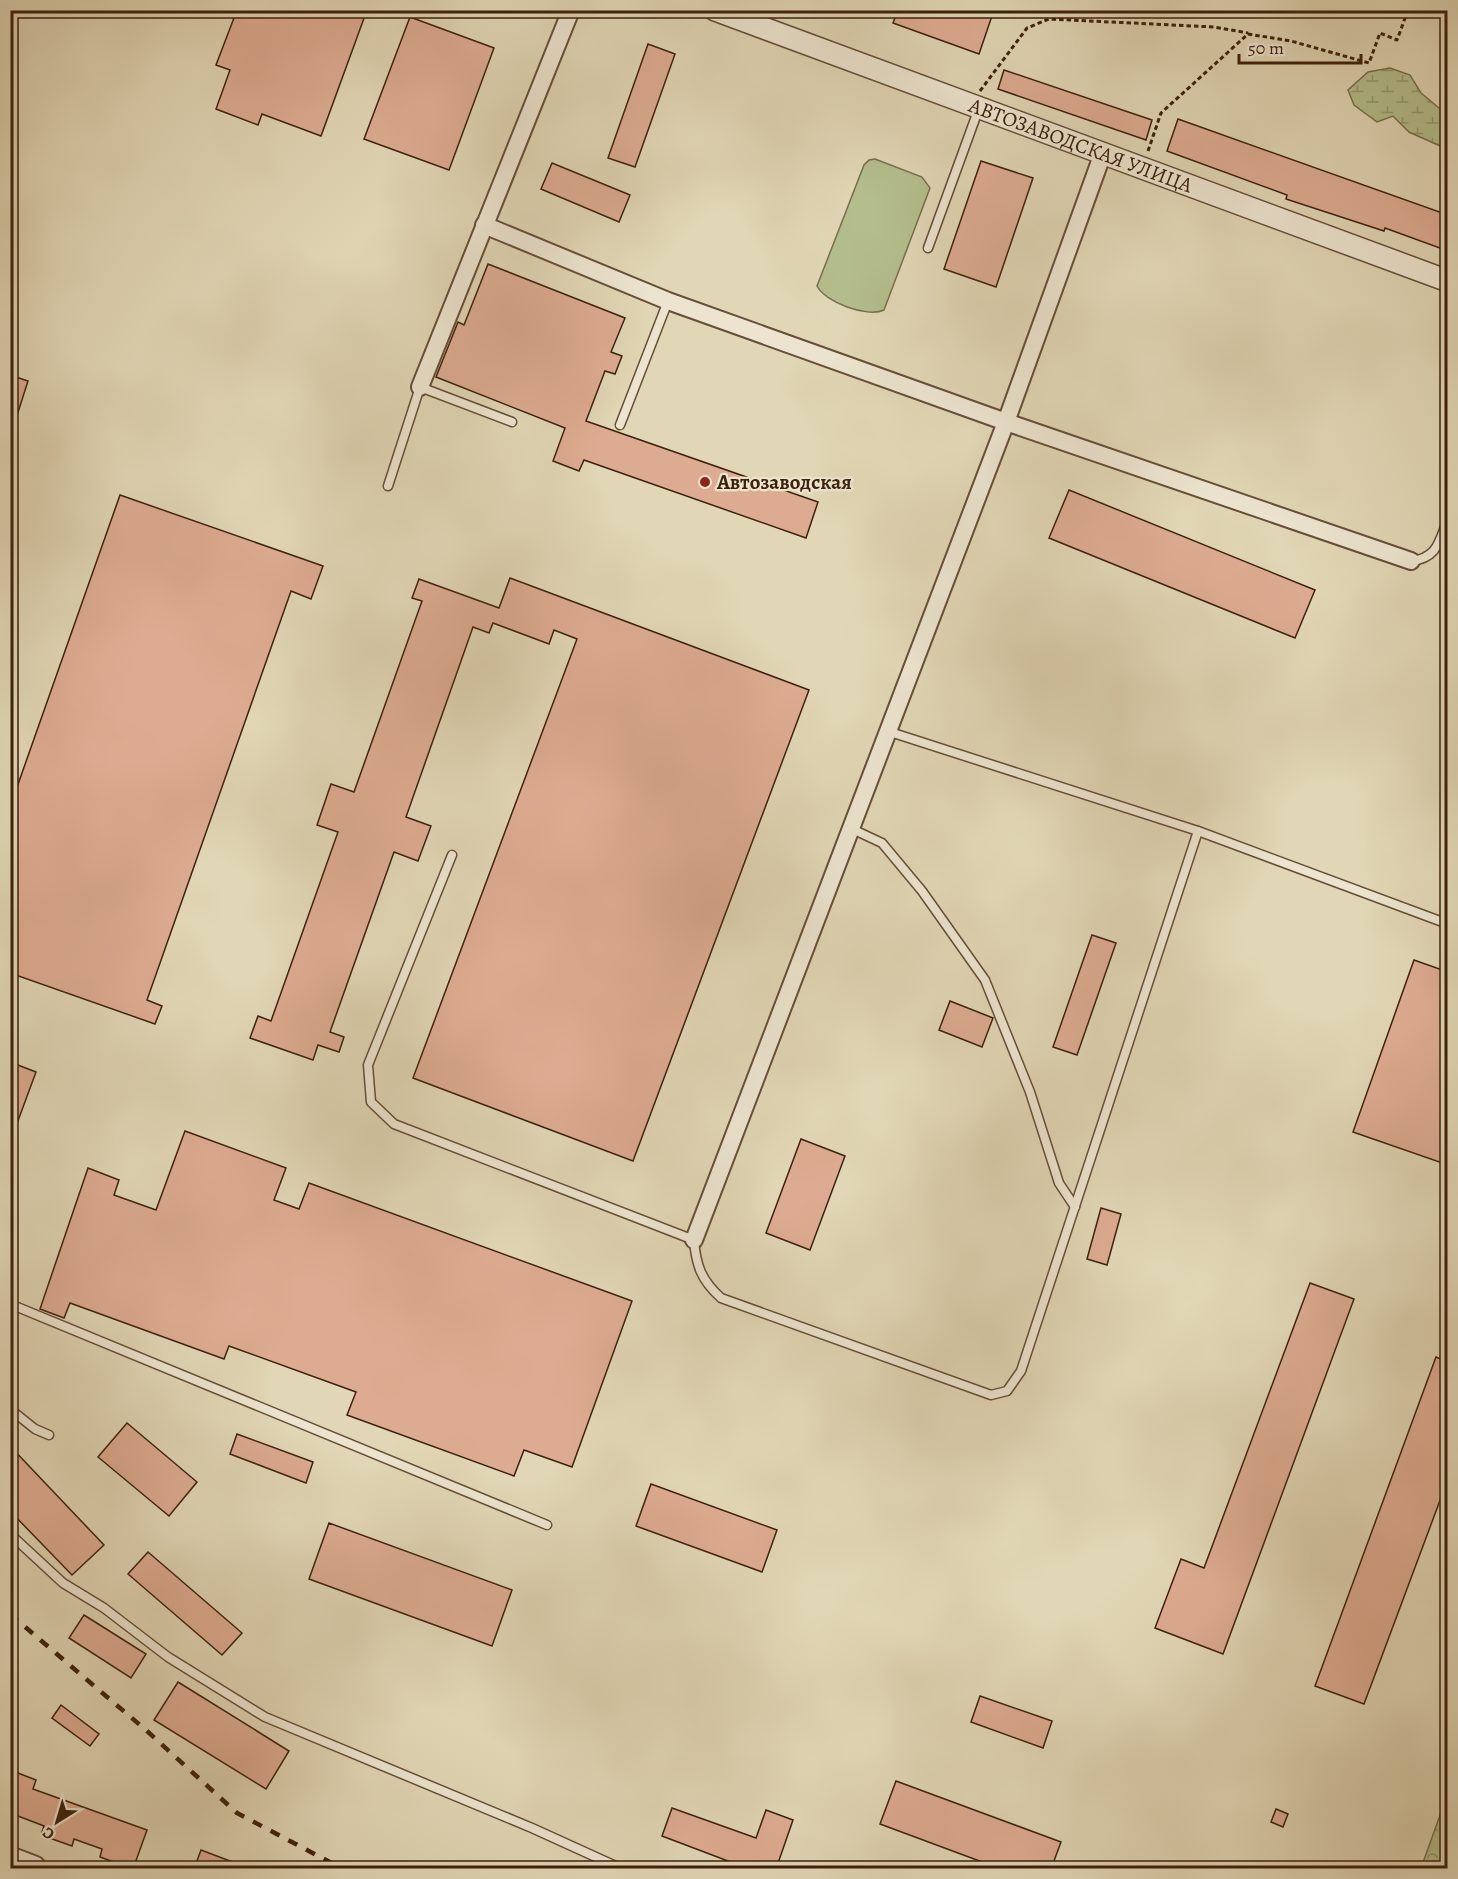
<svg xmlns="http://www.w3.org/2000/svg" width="1458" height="1879" font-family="Alegreya,serif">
<defs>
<pattern id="forest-crowns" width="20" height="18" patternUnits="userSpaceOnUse" patternTransform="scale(1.5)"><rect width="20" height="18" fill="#b4bd8c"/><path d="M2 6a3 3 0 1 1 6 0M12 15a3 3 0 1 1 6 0" fill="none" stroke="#949971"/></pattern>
<pattern id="wetland-marsh" width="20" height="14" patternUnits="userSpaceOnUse" patternTransform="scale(1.5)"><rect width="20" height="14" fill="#b4bd8c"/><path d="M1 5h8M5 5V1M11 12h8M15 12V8" fill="none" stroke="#949971"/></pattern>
</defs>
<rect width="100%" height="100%" fill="#e1d6b5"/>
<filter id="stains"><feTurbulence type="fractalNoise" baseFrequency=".00333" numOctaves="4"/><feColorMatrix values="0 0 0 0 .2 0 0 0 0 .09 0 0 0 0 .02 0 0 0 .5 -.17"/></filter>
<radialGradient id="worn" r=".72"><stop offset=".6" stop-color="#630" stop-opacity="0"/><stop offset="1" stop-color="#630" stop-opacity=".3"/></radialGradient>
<polygon fill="url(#forest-crowns)" stroke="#786f4c" stroke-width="1.5" points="1447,1796 1447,1868 1421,1868"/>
<polygon fill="url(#wetland-marsh)" stroke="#786f4c" stroke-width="1.5" points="1390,68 1410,75 1421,93 1439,108 1447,106 1447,149 1409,132 1393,116 1377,122 1354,105 1348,90 1368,72"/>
<path fill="#b4bd8c" stroke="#786f4c" stroke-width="1.5" d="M875,159L922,177L930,188L884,310C867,318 825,302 817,286L864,165L869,160Z"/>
<g fill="#ddab91" stroke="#3d210d" stroke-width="1.5">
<polygon points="237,10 367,10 321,136 262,114 258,125 216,109 230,70 216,65"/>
<polygon points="898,10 994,10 979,54 893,23"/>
<polygon points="410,17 494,48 449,170 364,139"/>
<polygon points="648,44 675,54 635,167 608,158"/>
<polygon points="1004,70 1152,120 1146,140 998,89"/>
<polygon points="1178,119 1448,215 1448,251 1385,228 1384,231 1286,199 1287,195 1167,151"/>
<polygon points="981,161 1033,178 996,287 944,269"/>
<polygon points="552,163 630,195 619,222 541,189"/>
<polygon points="488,264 625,318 611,352 622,356 615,374 605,371 586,421 818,502 806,538 584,460 579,471 553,461 565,428 436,377 458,322 464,325"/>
<polygon points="10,375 28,381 13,428 10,427"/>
<polygon points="1069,490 1315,590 1295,638 1049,538"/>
<polygon points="120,495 323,566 311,599 291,591 147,1000 162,1006 155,1024 10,973 10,807"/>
<polygon points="510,578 809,690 633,1161 413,1078 577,639 554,630 549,644 493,623 489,633 473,627 406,817 431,826 418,861 394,852 330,1032 344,1037 339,1052 318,1045 313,1060 250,1038 258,1016 271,1021 338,832 317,825 331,784 354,792 422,601 412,598 419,579 499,608"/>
<polygon points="1092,935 1116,943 1077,1055 1053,1047"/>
<polygon points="1414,960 1448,972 1448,1165 1353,1132"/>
<polygon points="950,1001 993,1018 982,1047 939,1030"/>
<polygon points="10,1062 36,1072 12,1137 10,1137"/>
<polygon points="185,1131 286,1168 274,1200 299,1209 309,1183 632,1301 572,1467 524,1450 514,1476 347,1415 356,1392 229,1346 224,1359 70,1303 64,1318 40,1309 88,1168 119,1180 114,1195 156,1210"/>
<polygon points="801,1139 845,1156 810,1250 766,1233"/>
<polygon points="1101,1208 1121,1214 1107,1265 1087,1259"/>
<polygon points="1310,1283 1354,1299 1223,1654 1155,1628 1181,1559 1204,1568"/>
<polygon points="1436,1357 1448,1362 1448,1479 1364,1704 1315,1686"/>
<polygon points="127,1423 197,1482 169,1516 98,1457"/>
<polygon points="237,1434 313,1462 306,1483 230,1454"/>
<polygon points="10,1446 104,1545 72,1575 10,1511"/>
<polygon points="651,1484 777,1530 762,1572 636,1526"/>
<polygon points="329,1523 512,1590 492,1646 309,1579"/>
<polygon points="148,1552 242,1633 222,1655 128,1574"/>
<polygon points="84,1615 146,1654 131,1678 69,1638"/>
<polygon points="178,1682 289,1751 266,1789 154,1720"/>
<polygon points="980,1696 1052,1721 1043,1748 971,1722"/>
<polygon points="61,1705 99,1734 90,1746 52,1718"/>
<polygon points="10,1770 36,1780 33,1789 147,1830 133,1869 100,1857 102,1849 74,1839 72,1846 41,1835 44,1826 10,1813"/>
<polygon points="896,1781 1061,1842 1051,1869 1001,1869 880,1824"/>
<polygon points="672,1808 756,1838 766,1810 793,1820 776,1869 749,1869 662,1836"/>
<polygon points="1276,1809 1288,1814 1283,1827 1271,1822"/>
<polygon points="201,1850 246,1867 246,1869 194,1869"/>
</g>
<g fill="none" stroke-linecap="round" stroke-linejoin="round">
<defs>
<g id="service">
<polyline points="928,248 979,108"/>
<polyline points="620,425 668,301"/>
<polyline points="388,486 420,387 512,422"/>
<path d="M1411,561C1438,558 1439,541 1448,519"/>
<polyline points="887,731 1198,831 1448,924"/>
<polyline points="850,828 882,843 922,891 985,980 1030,1092 1059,1183 1075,1207"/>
<path d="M452,855L368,1065L371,1102L394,1124L694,1240C696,1265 701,1280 721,1298L991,1395L1007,1391L1021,1371L1198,831"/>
<polyline points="10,1304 547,1525"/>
<polyline points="10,1409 35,1429 49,1435"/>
<polyline points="10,1534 63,1583 104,1608 168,1657 265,1717 532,1828 620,1868"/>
</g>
<g id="minor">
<polyline points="484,225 668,301 1006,422 1411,561"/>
<polyline points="420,387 571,10"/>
<polyline points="694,1240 1006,422 1103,153"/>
<polyline points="10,1855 36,1865 38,1868"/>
</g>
<g id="tertiary">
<path id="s1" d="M715,10L1448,281"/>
</g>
</defs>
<use href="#service" stroke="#664e37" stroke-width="11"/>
<use href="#minor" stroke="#664e37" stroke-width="20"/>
<use href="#tertiary" stroke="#664e37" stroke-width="24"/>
<g stroke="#3d210d" stroke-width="3" stroke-dasharray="4.5 3" stroke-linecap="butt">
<polyline points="980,91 1027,28 1049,19 1214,27 1248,33"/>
<polyline points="1148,151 1161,113 1248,34 1291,41 1369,63 1380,33 1397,40 1408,10"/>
</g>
<use href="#service" stroke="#ece4cf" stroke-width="8"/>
<use href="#minor" stroke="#ece4cf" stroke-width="16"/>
<use href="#tertiary" stroke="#ece4cf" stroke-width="21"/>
<polyline stroke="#3d210d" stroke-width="4.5" stroke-dasharray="10 10" stroke-linecap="butt" points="10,1614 147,1731 237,1813 341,1868"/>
</g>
<circle fill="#8f2418" stroke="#ece4cf" stroke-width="2" cx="705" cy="482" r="6"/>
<g text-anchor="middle" stroke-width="4.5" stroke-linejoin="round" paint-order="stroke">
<g font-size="21" fill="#3d210d" stroke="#ece4cf">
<text dy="7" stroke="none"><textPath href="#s1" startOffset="390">АВТОЗАВОДСКАЯ УЛИЦА</textPath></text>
</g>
<g font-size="21" font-weight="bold" fill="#3d210d" stroke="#ece4cf" text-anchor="start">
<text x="717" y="489">Автозаводская</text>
</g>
</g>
<rect width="1458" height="1879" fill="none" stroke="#e1d6b5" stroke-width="36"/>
<rect x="12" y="12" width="1434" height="1855" fill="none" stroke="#3d210d" stroke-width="3"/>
<rect x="18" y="18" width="1422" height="1843" fill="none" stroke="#3d210d" stroke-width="1.5"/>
<g transform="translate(57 1822) rotate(217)" stroke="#ece4cf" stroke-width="4.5" paint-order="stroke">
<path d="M0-4.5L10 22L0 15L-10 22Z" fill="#3d210d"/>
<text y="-9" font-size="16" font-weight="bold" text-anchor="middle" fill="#3d210d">С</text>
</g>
<path d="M1239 54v9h122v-9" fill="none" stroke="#3d210d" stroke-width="3"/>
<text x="1248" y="54" font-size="18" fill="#3d210d" stroke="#ece4cf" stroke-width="4.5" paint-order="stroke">50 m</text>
<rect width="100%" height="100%" filter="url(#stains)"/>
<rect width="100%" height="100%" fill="url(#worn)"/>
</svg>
